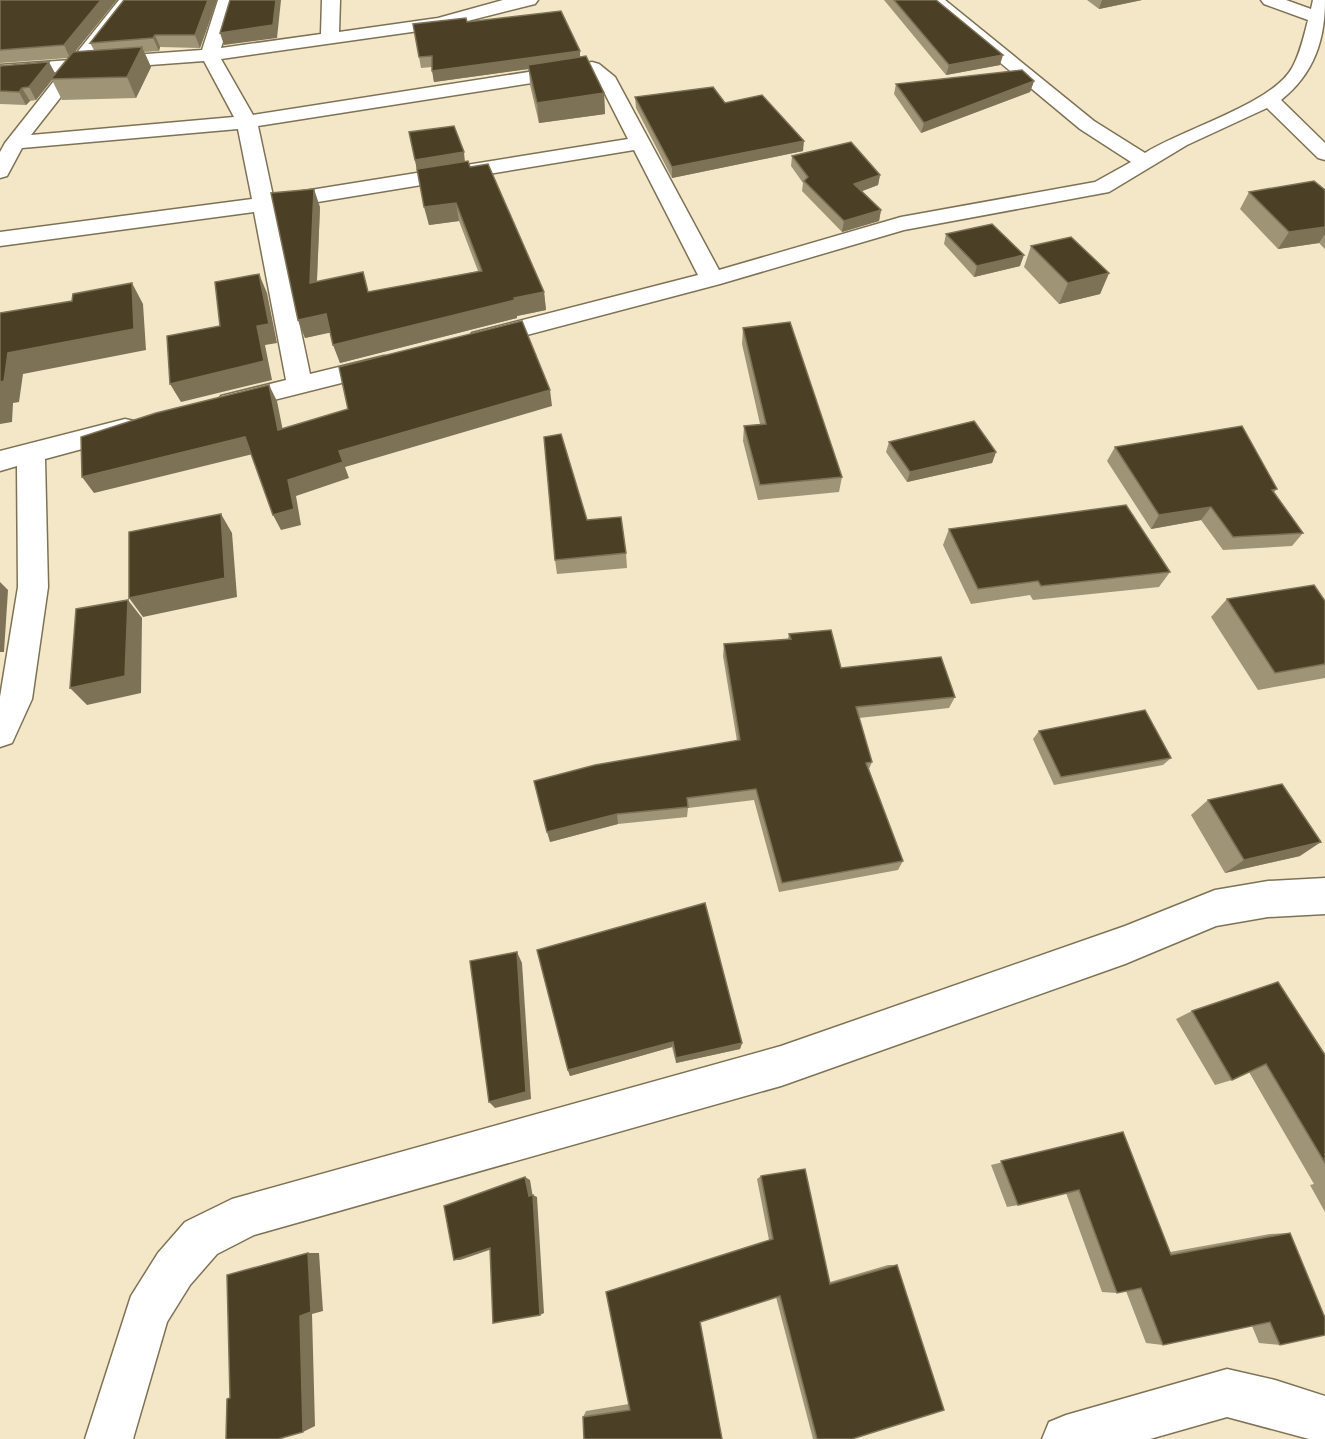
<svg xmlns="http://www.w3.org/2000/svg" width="1325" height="1439" font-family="Poppins,sans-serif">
<rect width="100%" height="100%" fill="#f3e7c7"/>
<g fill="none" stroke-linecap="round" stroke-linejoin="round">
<defs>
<g id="minor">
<path d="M119,0H137L91,58L202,50L218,0H236L221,48L321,34L322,0H340L339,32L438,18L503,0H538L535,4L440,28L221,59L253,115L592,62L599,64L615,77L719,270L901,217L1095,182L1131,162L1080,129L925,0H945L1094,121L1145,153C1183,129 1272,104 1292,68C1300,54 1304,36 1308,20L1264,4L1261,0H1286L1311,9L1313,0H1325C1325,40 1314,74 1281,100L1325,143V160L1318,158L1267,108L1187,145L1109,192L904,230L720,284L481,347L472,345L469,339L472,333L698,275L634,150L275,209L310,374L384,356L393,358L397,364L393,370L230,411L221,408L217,402L221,396L286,380L254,212L0,246V232L252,199L238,129L22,148L7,176L0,178V152L5,143L61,72L0,77V65L71,60ZM204,61L234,117L31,135L82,70ZM589,74L598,80L628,139L273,196L258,126Z"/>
<polygon points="125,419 134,421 138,428 134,435 45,459 48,587 32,699 12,743 0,747 0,697 18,587 17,466 0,471 0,451"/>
<polygon points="1325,878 1325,914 1268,917 1216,926 1125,964 781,1086 254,1235 217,1254 190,1285 167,1322 133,1439 85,1439 131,1296 158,1253 185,1222 232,1199 781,1046 1125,926 1215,890 1268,881"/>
<polygon points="1227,1369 1275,1380 1325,1396 1325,1439 1309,1439 1227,1417 1150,1439 1042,1439 1049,1422 1066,1415"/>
</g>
</defs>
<use href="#minor" stroke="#7e7256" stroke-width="3"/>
<use href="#minor" fill="#fff" fill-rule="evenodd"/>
</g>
<g fill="#9f9476">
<polygon points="0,0 75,52 94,50 90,43 217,0 200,48 160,47 159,51 144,52 151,67 136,98 62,100 52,80 36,100 30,101 26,105 0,104 0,66 55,74 68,58 0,63"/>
<polygon points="884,0 936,0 1000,65 946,75"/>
<polygon points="1087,0 1142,0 1099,9"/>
<polygon points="467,22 580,51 580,57 604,93 605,114 539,123 530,85 529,69 434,82 432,67 421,68 413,24"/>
<polygon points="1034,81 1030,92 921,133 894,94 896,84"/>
<polygon points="635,97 725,103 803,151 672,178 636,108"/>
<polygon points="409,132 465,162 470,167 544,292 546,310 517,316 517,318 340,363 330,332 305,338 298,320 320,207 317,281 368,292 478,271 459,221 429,225"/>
<polygon points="792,156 880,175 878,185 862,191 881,210 879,221 842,232 802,191 803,183 791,166"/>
<polygon points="1325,190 1325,249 1319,243 1278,249 1240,209 1249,192"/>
<polygon points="946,234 1020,266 974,277 944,244"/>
<polygon points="1031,246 1109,273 1100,294 1059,304 1024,267"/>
<polygon points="743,328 842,477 839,492 758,500 743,441 744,426 760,424 742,344"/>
<polygon points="889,442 996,452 992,463 907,482 886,452"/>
<polygon points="1115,447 1277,489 1274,492 1303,533 1292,546 1223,550 1201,520 1151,529 1107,461"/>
<polygon points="587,520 626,553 627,568 557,574 555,560"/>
<polygon points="949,529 1170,572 1159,587 1033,600 1030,595 971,604 943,545"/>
<polygon points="1227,599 1325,601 1325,678 1258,690 1211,617"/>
<polygon points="789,634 841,668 955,697 949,708 859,718 872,762 869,769 903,861 898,870 779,892 754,800 688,808 687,817 618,824 550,842 737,741 723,656 724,644 788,639"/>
<polygon points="1039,731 1171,758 1163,765 1054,785 1033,739"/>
<polygon points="1208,800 1300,856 1225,873 1191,815"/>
<polygon points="537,950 742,1043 740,1049 676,1063 672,1047 570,1076 568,1070"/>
<polygon points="1192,1011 1325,1055 1325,1212 1310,1185 1314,1184 1249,1072 1232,1080 1215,1085 1176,1019"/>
<polygon points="1123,1132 1170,1252 1270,1234 1290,1233 1280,1345 1259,1343 1252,1326 1163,1345 1146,1343 1126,1291 1117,1293 1102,1292 1066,1193 1018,1205 1007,1207 991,1165"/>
<polygon points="761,1176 830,1282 888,1265 897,1265 852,1439 813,1439 776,1297 700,1322 722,1439 583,1417 586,1411 629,1404 769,1240 757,1179"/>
</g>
<g fill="#7d7256">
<polygon points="101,0 117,0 70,58 64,45"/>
<polygon points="208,0 217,0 200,48 195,35"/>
<polygon points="276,0 281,0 277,38 224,45 220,33"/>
<polygon points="1102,0 1142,0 1099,9"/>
<polygon points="155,35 160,47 159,51 153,38"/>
<polygon points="142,47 151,67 136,98 127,77"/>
<polygon points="580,51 580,62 434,82 432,71"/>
<polygon points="1003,55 1000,65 946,75 949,65"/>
<polygon points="49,62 56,75 51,79 52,80 36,100 29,87"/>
<polygon points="1034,81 1030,92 921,133 924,123"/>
<polygon points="22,88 30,101 26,105 19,92"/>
<polygon points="604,93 605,114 539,123 537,103"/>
<polygon points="804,141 803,151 672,178 672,167"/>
<polygon points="464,152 465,163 417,171 415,160"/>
<polygon points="880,175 878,185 852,195 854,184"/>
<polygon points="314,189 320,207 316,300 310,283"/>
<polygon points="456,203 459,221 429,225 424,207"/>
<polygon points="881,210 879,221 842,232 844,221"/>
<polygon points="1325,227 1325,234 1319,243 1278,249 1289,232"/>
<polygon points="1024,255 1020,266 974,277 977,266"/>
<polygon points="1109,273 1100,294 1059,304 1068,283"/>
<polygon points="259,274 267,293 277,343 265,345 272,380 181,402 170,384 257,326"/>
<polygon points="132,283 143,304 146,350 23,374 19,402 13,403 12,422 0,424 0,382 8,353"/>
<polygon points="544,292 546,310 517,316 517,318 340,363 333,345 514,298"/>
<polygon points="326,314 333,332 305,338 298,320"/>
<polygon points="269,385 277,401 286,446 278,430"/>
<polygon points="550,390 552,406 345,467 349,478 296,496 301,525 281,530 273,515 288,480 339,451"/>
<polygon points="245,437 253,454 94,493 82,477"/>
<polygon points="996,452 992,463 907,482 910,472"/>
<polygon points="1211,507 1201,520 1151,529 1159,515"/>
<polygon points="221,514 232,533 237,597 143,617 129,598"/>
<polygon points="0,582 8,590 4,652 0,652"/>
<polygon points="128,600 142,618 141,693 87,705 70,688"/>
<polygon points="617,814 618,824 550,842 547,832"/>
<polygon points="1321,842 1300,856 1225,873 1244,860"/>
<polygon points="517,952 522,963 531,1099 495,1108 489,1102"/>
<polygon points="673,1042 672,1047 570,1076 568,1070"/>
<polygon points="742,1043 740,1049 676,1063 676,1058"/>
<polygon points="525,1177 530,1180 533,1198 533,1195 537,1197 544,1313 540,1315 529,1196"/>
<polygon points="490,1248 495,1248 460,1260 454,1260"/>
<polygon points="308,1253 319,1253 323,1311 312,1314 315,1426 303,1432 300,1316"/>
</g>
<g fill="#4b4025" stroke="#7d7256" stroke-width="1.5">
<polygon points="0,0 101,0 64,45 0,50"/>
<polygon points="124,0 208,0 195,35 155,35 153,38 90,43"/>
<polygon points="230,0 276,0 273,25 220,33"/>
<polygon points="894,0 936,0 1003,55 949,65"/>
<polygon points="561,11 580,51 432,71 432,56 419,57 413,24 466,18 467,22"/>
<polygon points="142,47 127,77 51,79 73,52"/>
<polygon points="586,56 604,93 537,103 528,65"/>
<polygon points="49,62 29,87 22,88 19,92 0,91 0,66"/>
<polygon points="1022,70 1034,81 924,123 896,84"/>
<polygon points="713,87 725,103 762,95 804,141 672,167 635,97"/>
<polygon points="454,126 464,152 415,160 409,132"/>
<polygon points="851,142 880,175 854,184 881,210 844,221 804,181 808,177 792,156"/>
<polygon points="468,161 470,167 488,164 544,292 514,298 515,300 333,345 326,314 298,320 271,193 314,189 310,283 363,272 368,292 482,271 456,203 424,207 417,169"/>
<polygon points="1314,181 1325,190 1325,227 1289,232 1249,192"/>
<polygon points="992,224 1024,255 977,266 946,234"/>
<polygon points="1071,237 1109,273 1068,283 1031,246"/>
<polygon points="259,274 269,324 257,326 264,361 170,384 167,336 220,326 215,282"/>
<polygon points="132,283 134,329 8,353 4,381 0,382 0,313 72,301 73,294"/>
<polygon points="522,321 550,390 339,451 343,462 288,480 294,509 273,515 245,437 82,477 81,437 156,413 269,385 278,430 348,409 339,367"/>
<polygon points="790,322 842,477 760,485 744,426 766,424 743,328"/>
<polygon points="974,421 996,452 910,472 889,442"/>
<polygon points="1242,426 1277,489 1272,490 1303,533 1233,537 1211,507 1159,515 1115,447"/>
<polygon points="561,434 587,520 621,517 626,553 555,560 544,437"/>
<polygon points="1126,505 1170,572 1041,586 1038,581 978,589 949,529"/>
<polygon points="221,514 225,578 129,598 129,532"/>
<polygon points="1314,585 1325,601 1325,664 1275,673 1227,599"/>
<polygon points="128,600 125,676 70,688 76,609"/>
<polygon points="831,630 841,668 941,657 955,697 856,707 872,762 866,763 903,861 782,883 756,789 687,798 688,807 617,814 547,832 534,781 595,765 740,740 724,644 791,639 789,634"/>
<polygon points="1145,710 1171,758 1061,777 1039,731"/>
<polygon points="1282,784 1321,842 1244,860 1208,800"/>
<polygon points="705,903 742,1043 676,1058 673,1042 568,1070 537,950"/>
<polygon points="517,952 526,1092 489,1102 470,961"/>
<polygon points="1278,982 1325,1055 1325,1163 1266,1064 1232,1080 1192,1011"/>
<polygon points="1123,1132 1171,1255 1290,1233 1325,1318 1325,1335 1280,1345 1270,1322 1163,1345 1141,1288 1117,1293 1079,1190 1018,1205 1001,1161"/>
<polygon points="805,1169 830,1284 897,1265 944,1410 852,1439 817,1439 780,1296 700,1322 722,1439 584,1439 583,1417 630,1410 606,1292 773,1239 761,1176"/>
<polygon points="525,1177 529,1196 533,1195 540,1315 493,1323 490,1248 454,1260 444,1206"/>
<polygon points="308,1253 311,1312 300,1316 303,1432 278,1439 226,1439 227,1399 230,1398 227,1275"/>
</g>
</svg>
